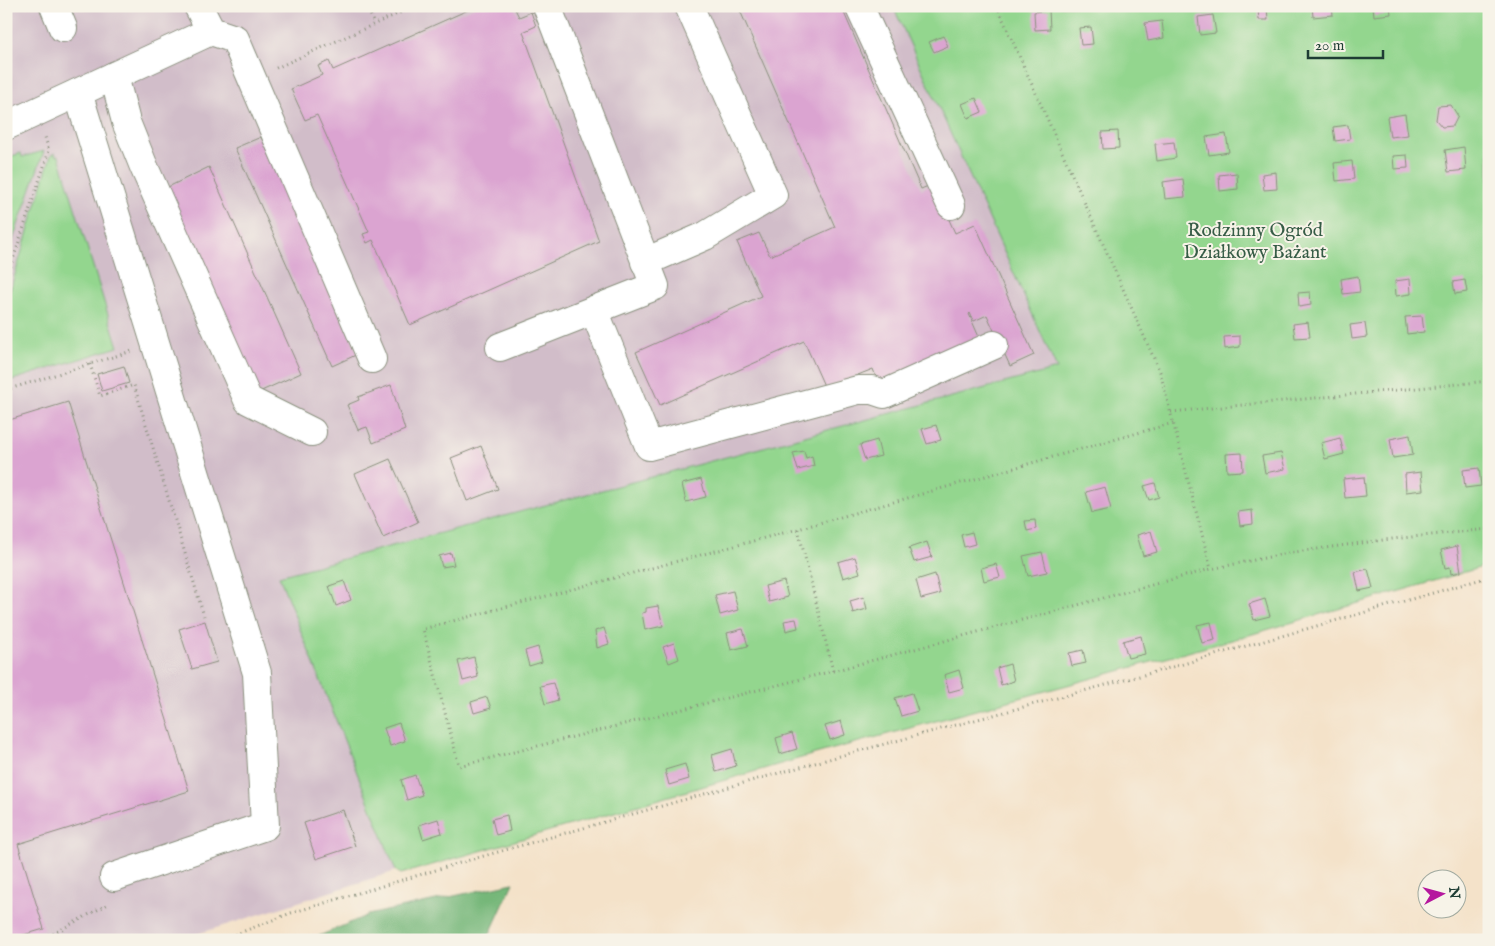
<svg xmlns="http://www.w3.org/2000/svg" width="1495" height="946" font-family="'IM FELL English',serif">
<rect width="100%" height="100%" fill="#f7f3e8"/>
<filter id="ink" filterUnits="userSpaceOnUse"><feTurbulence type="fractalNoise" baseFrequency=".02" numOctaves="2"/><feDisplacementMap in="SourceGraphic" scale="10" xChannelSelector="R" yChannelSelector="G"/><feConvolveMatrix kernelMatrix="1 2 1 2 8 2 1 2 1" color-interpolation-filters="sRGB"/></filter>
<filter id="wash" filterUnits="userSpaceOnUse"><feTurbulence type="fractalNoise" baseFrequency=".0096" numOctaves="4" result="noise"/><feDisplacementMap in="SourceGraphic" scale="20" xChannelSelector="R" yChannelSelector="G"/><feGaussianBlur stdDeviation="1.12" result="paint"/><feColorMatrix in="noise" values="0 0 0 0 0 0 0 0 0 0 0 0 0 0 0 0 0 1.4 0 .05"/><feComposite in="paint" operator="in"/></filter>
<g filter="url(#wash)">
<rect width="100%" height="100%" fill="#f4e2c9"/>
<polygon fill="#d1bdc9" points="6,6 893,6 1058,369 279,576 396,871 178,940 6,940"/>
<g fill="#93d68e" stroke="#598a61">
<polygon points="893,6 1489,6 1489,565 1232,640 815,754 401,874 396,871 279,576 1057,369"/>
<polygon points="44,151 6,259 6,158 21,153 22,157"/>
<polygon points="55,153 56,156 59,156 118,347 6,382 6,304 51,155"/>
</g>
<polygon fill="#76b779" stroke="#4a7a56" points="513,883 487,940 310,940 368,915"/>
<g id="blocks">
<g fill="#dba4d1">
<polygon points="477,6 521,6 515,9 519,17 531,12 536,26 523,32 599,241 410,325 373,240 367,243 363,234 369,232 317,115 305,120 291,89 322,75 318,66 329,61 333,70"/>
<polygon points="738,6 841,6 921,189 933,184 955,233 975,224 1034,355 1010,366 987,315 974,321 970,313 969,314 979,337 878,382 873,369 825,388 804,341 660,405 636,352 761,296 737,242 759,233 770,256 835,227"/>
<polygon points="1312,6 1332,6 1333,15 1313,17"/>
<polygon points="1373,6 1390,6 1391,14 1374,16"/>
<polygon points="1267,7 1268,20 1259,20 1258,8"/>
<polygon points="1049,10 1050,29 1035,30 1034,12"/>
<polygon points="1213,15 1216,33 1200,35 1198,17"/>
<polygon points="1162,21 1164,38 1148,41 1145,23"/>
<polygon points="1091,27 1093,44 1081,45 1079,28"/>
<polygon points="943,36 948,46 934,52 929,42"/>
<polygon points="976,98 982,112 968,118 962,104"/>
<polygon points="1451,105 1458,116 1453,126 1442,127 1436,120 1438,106"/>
<polygon points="1405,114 1408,135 1390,137 1387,117"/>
<polygon points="1348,125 1350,139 1335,141 1333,127"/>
<polygon points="1118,131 1119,148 1103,149 1102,132"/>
<polygon points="1226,134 1229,152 1209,155 1206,137"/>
<polygon points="261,137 358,354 332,366 235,148"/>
<polygon points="1174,142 1176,158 1157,161 1155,144"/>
<polygon points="1464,147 1466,170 1448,172 1445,150"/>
<polygon points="1407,155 1408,168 1394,169 1393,156"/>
<polygon points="1352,161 1354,179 1336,181 1334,163"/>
<polygon points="209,167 301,373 257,393 166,188"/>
<polygon points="1276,172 1277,189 1264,190 1262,174"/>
<polygon points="1237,173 1238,189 1220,191 1219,175"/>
<polygon points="1183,179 1185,197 1165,199 1163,182"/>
<polygon points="1358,276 1360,292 1343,294 1341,279"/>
<polygon points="1410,279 1411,294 1396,296 1395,281"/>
<polygon points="1465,280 1467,292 1455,294 1453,282"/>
<polygon points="1310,292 1311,305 1299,307 1298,293"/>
<polygon points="1422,316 1424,332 1407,334 1405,317"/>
<polygon points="1308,322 1310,337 1295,338 1293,324"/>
<polygon points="1365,323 1367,337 1352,339 1350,325"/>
<polygon points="1240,336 1240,347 1225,349 1224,337"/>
<polygon points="124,366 129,383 102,391 97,374"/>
<polygon points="391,385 405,430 373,443 367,427 358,430 347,405 359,400 358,397"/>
<polygon points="68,402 189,791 18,844 44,929 6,940 6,421"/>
<polygon points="936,425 941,440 927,444 922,429"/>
<polygon points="1410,435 1413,455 1393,458 1390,439"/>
<polygon points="1340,438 1344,454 1325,459 1321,443"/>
<polygon points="877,440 881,456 865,460 860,445"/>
<polygon points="481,446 498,489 467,501 451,458"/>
<polygon points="804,451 806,458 812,456 814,466 798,470 793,453"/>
<polygon points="1242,453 1243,471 1227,472 1226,454"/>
<polygon points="1281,453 1285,469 1265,473 1262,456"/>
<polygon points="390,459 418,522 383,538 355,474"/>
<polygon points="1479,468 1481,486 1465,488 1463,470"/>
<polygon points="1421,472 1423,490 1406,492 1405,474"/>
<polygon points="1364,477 1366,496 1345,498 1343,479"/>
<polygon points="701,479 706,497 686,502 682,484"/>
<polygon points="1155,483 1159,497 1149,500 1144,486"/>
<polygon points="1105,487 1111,509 1092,513 1086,492"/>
<polygon points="1252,510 1253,524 1240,526 1238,512"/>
<polygon points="1035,520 1036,529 1027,531 1025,521"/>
<polygon points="1151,531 1157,552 1143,556 1137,535"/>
<polygon points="972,532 975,544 964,547 961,535"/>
<polygon points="927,542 932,557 914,562 909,548"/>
<polygon points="1457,546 1461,572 1451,574 1450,567 1445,568 1441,550"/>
<polygon points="1042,552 1047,572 1028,576 1023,556"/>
<polygon points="451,553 454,565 442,567 439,556"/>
<polygon points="855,557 860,573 843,578 838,562"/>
<polygon points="996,564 1000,577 984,581 981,568"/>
<polygon points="1368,569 1373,588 1359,591 1355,572"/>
<polygon points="935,574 940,594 921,599 916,580"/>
<polygon points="344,581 351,600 336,606 329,586"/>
<polygon points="784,581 788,597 769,602 765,586"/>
<polygon points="733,591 738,610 720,615 715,595"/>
<polygon points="864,597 867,609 853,613 850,601"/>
<polygon points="1265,599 1270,616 1254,620 1249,604"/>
<polygon points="658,606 663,626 645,630 642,613 646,612 646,608"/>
<polygon points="796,619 798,628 786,631 784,621"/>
<polygon points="205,621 217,662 192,669 179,629"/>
<polygon points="1211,622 1215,640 1202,643 1197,625"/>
<polygon points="604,628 609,644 597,648 595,631"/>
<polygon points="743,629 748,646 731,650 727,633"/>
<polygon points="1141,636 1145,654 1128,658 1123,641"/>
<polygon points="674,643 679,659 669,663 663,647"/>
<polygon points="538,647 542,662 529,666 525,651"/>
<polygon points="1083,650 1086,663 1072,666 1069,653"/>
<polygon points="474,657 478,677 463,681 458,661"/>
<polygon points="1010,664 1014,681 1001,685 997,668"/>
<polygon points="959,670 964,688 949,692 944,675"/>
<polygon points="553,683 558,700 545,704 540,686"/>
<polygon points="912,693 918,711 901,716 895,698"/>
<polygon points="487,697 491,708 474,713 471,702"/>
<polygon points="841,721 845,735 830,740 825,726"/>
<polygon points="399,723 405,741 390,746 384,728"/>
<polygon points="792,733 797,749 780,754 776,738"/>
<polygon points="732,749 736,766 716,772 712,755"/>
<polygon points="685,764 689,779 669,785 665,770"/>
<polygon points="415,775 422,795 407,800 401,780"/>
<polygon points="343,810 355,846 316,859 304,823"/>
<polygon points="507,815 510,831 496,835 492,819"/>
<polygon points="438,819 442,833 423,839 419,825"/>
</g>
</g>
</g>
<g filter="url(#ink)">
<use href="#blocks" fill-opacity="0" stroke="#8a907e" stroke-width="1"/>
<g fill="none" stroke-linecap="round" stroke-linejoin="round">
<defs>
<g id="minor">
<polyline points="54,6 63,28"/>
<polyline points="198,6 211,31 235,39 372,359"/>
<polyline points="859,6 951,205"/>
<polyline points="114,76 126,122 144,167 248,400 312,432"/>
<polyline points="78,93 257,673 265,826 114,877"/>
<polyline points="6,126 211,31"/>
<polyline points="645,262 705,236 773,195 689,6"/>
<polyline points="594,310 649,446 858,390 872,390 884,394 994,345"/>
<polyline points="500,347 655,286 547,6"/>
</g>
</defs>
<use href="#minor" stroke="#8a907e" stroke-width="30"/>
<g stroke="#8a907e" stroke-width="3" stroke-dasharray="1 4" stroke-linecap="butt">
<polyline points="367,6 374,24"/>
<polyline points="997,6 1160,372 1211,569"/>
<polyline points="276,68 415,6"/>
<polyline points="6,281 49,151 45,137"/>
<polyline points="90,364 100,396 134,385 204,616"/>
<polyline points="6,390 132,351"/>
<polyline points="1171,412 1489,381"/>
<polyline points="1173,423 798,529 423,629 459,766 833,671 1211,569 1288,553 1383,540 1489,529"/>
<polyline points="798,529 833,671"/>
<polyline points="34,940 53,934 110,903"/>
<polyline points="221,940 291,913 473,859 836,757 1162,670 1489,577"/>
</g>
<use href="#minor" stroke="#fff" stroke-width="28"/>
</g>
</g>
<g text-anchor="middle" stroke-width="4" stroke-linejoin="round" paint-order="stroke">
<g font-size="19" fill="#365c46" stroke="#f7f3e8">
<text x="1255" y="236">Rodzinny Ogród<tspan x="1255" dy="22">Działkowy Bażant</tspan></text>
</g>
</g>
<rect width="1495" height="946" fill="none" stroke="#f7f3e8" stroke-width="25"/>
<g transform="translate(1442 894) rotate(84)"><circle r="24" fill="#f7f3e8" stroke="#a1aaa0"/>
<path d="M0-4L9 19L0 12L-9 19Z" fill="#b5179e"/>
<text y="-8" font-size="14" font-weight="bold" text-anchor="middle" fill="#1f3d34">N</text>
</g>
<path d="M1308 50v8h75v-8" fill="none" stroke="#1f3d34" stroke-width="2.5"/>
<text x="1315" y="50" font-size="15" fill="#1f3d34" stroke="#f7f3e8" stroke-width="4" paint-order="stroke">20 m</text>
</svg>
